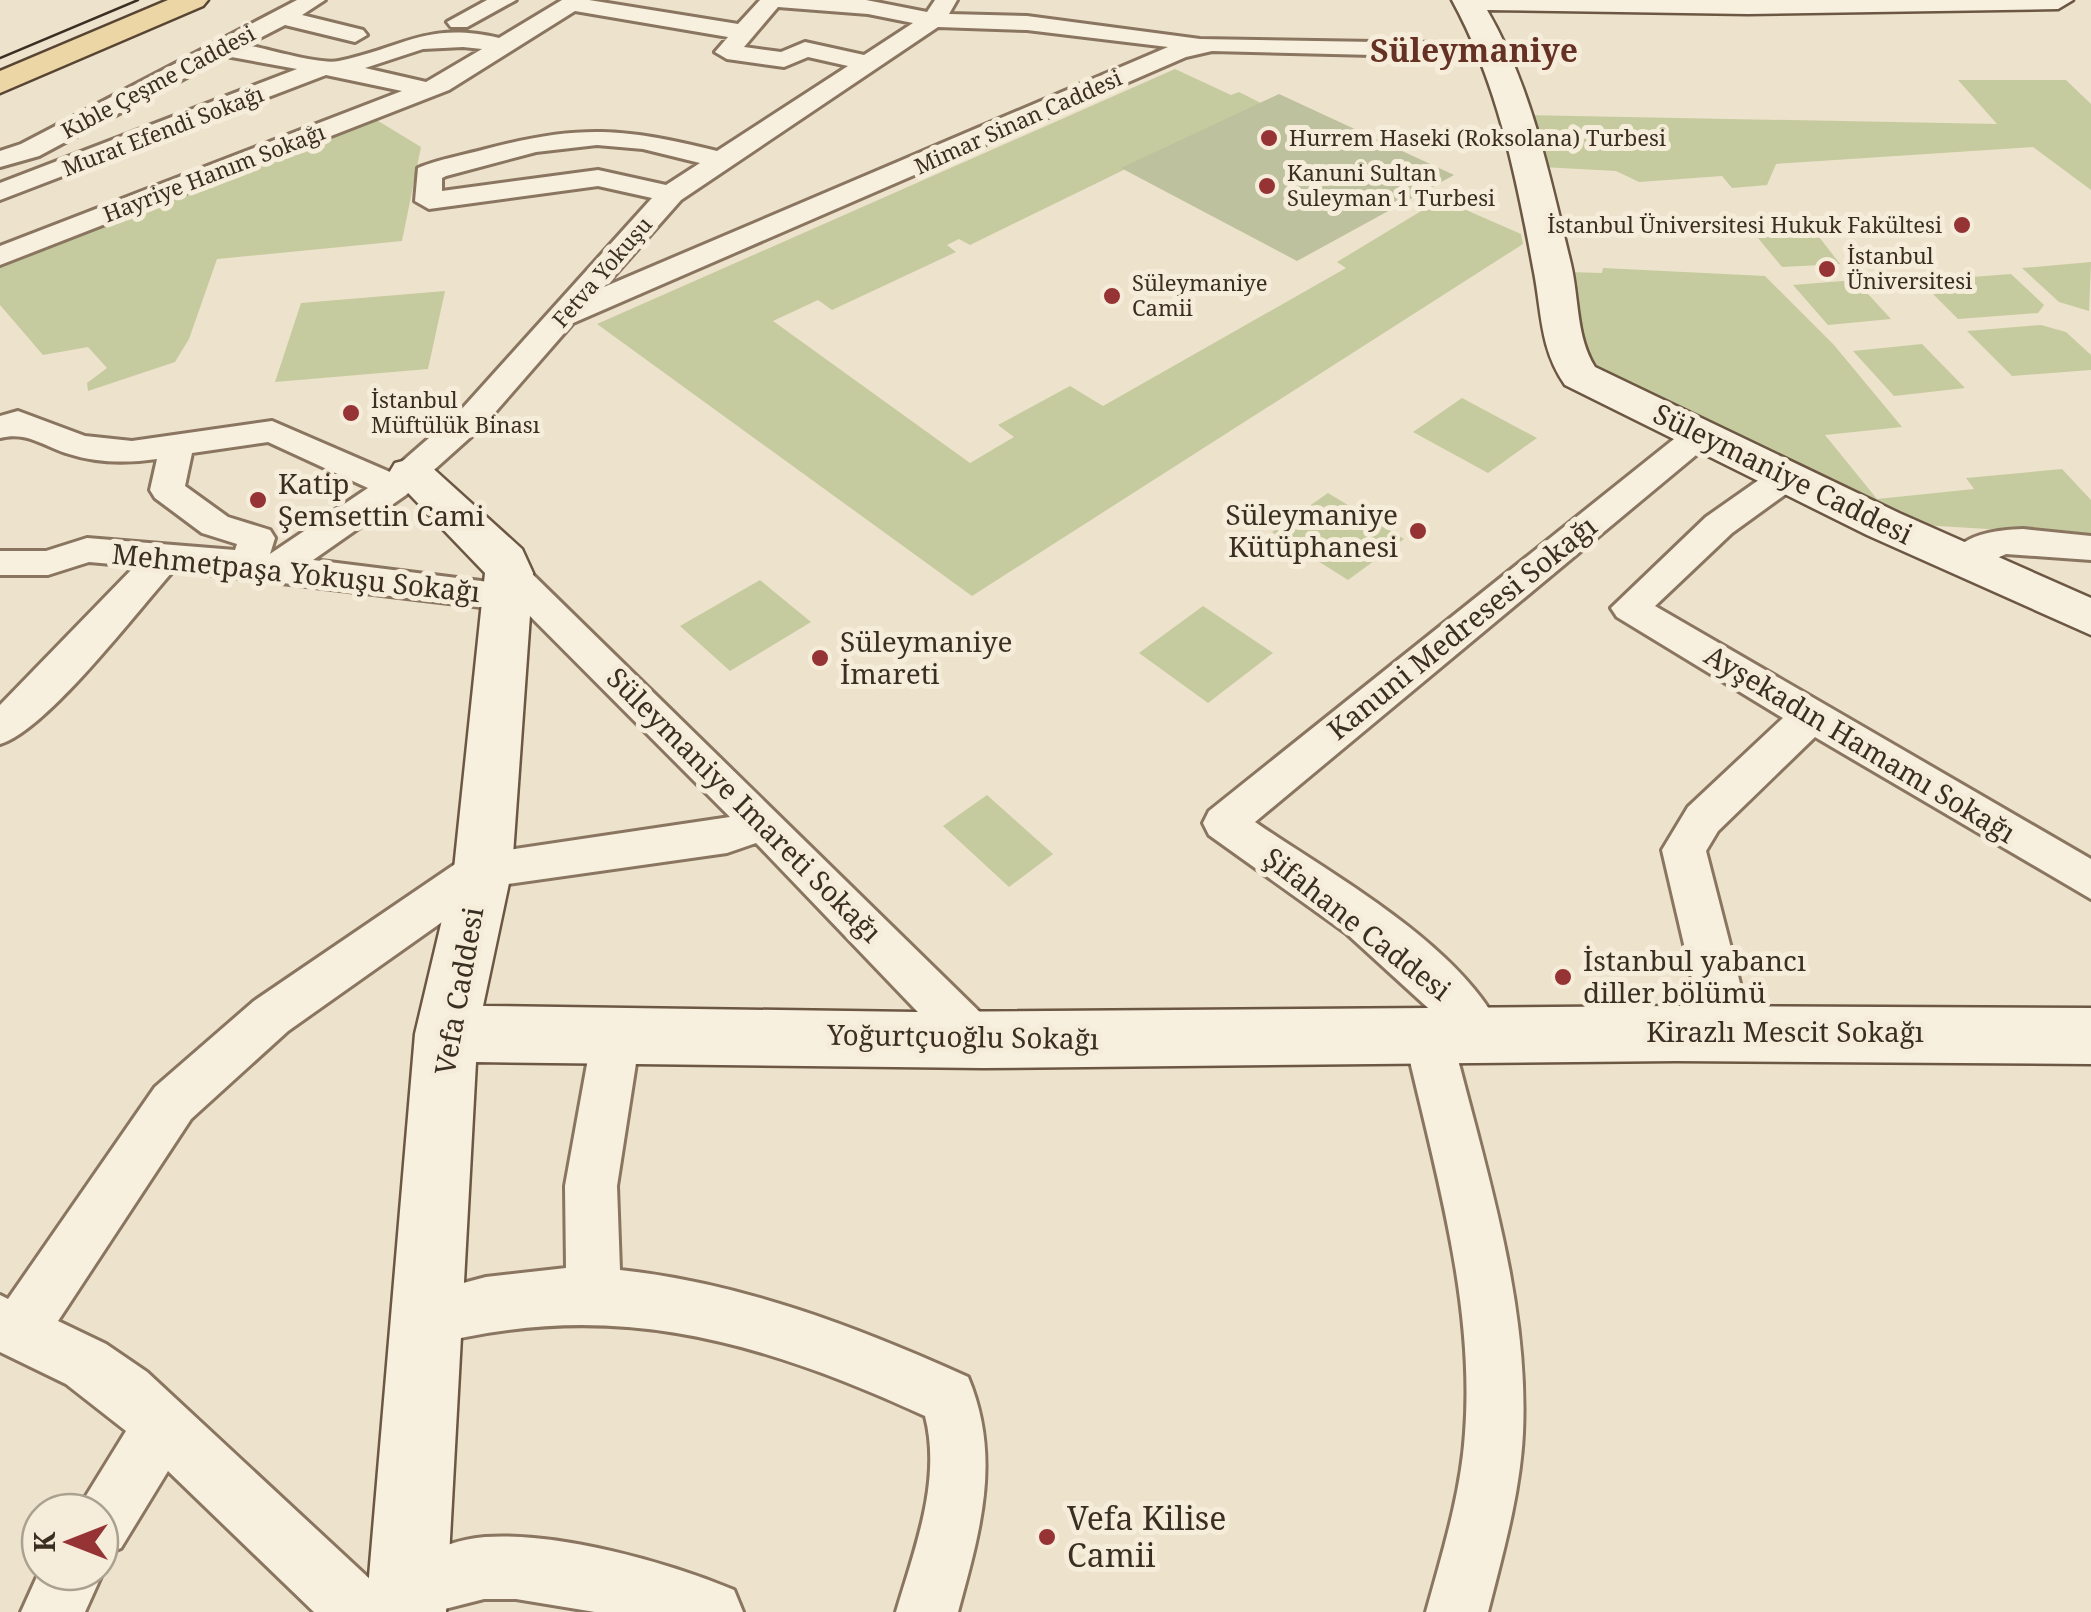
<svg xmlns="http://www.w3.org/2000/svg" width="2091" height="1612" font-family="'Noto Serif',serif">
<rect width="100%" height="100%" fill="#ede2cb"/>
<g fill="#c6cb9f">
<polygon points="1175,69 1231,95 1239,92 1261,103 970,245 959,239 947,245 956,252 832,310 818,300 773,321 970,463 1014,437 998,425 1070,386 1103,406 1346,268 1337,262 1441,199 1521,234 1523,244 972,596 597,324"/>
<polygon points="1958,80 2066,80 2091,104 2091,190 2033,147 1776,164 1767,185 1732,188 1722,176 1639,182 1616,171 1542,167 1522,115 1997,124"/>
<polygon points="375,119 421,147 402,241 217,259 189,339 175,362 88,391 87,383 107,368 88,347 43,355 0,305 0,265"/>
<polygon points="1809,224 1840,264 1782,267 1757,237"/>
<polygon points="2091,262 2089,311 2059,302 2022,268"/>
<polygon points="1603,268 1765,276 1834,345 1902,427 1825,435 1877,499 1974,489 1966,478 2062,469 2091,500 2091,535 1888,523 1594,375 1567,272 1602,273"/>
<polygon points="2011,274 2044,305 2038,313 1958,319 1920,281"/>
<polygon points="1855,280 1891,319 1828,325 1793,285"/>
<polygon points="445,291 428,369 275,382 301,303"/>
<polygon points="2041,325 2066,332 2091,355 2091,370 2012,376 1967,331"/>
<polygon points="1922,344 1965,388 1894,396 1853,351"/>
<polygon points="1462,398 1537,438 1488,473 1413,432"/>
<polygon points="1328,493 1404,539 1348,580 1272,532"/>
<polygon points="760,580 811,622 730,671 680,626"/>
<polygon points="1203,606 1273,653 1208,703 1139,653"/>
<polygon points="987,795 1053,854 1009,887 943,826"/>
</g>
<polygon fill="#bdc19d" points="1279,94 1454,175 1297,261 1121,168"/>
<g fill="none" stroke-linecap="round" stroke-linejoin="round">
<defs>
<g id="street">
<path d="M297,0H325L302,15L363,30L367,35L355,42L285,25L246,45C269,49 318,65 339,61C403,48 426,21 499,38L562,0H589L738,24L760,0H866L927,12L935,0H957L949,14L1027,16L1200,39L1497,44L1509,51L1497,58L1212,51L1186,57L573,323L484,425L406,495L313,560L497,583L491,573L496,564L509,560L522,564L993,1025L1000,1040L993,1055L976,1062L959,1055L756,843L727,853L493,886L288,1031L191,1119L58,1321L106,1344L147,1372L373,1582L378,1584L383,1571C416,1557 449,1540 485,1537C559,1532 667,1562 734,1590L743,1612H595L516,1599H484L433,1612H314L168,1471L121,1548L100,1557V1512H76L126,1431L66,1384L0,1352V1295L8,1299L155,1087L254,1001L467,856L730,817L520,606L507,610L174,570C137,611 47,730 0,744V705L135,566L89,562L48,575H0V551H46L87,538L235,550L237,544L202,533L155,498L150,490L157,459C129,463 96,463 69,454C43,446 27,431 0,438V416L18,411L85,436L132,441L272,421L390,472L460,411L652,198L598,186L429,209L415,201L418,168C440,159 464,155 486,149C579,124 625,128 717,151L848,66L808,57L784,67L727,59L715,52L728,37L575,11L449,90L0,265V246L402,91L326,75L0,200V183L297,69L226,56L39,156L0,167V151L21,144ZM778,7L868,14L913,23L864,55L805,42L781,52L744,47ZM938,27L1027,30L1168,47L604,287L681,200ZM463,47L482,49L426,82L365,68L423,49ZM597,145L643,149L700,163L666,185L598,170L442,191V178L446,176L536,152ZM268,442L368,488L270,554L275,538L270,530L228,517L185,486L192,453Z"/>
<polygon points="487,0 516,0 467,27 451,27 447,22"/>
<path d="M1701,424L1713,427L1718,434L1713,441L1255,822C1335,877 1462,945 1504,1035L1497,1050L1480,1057L1463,1050L1452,1036C1484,1164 1529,1299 1523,1433C1520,1494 1503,1553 1488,1612H1426C1442,1554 1461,1494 1465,1433C1475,1300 1433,1164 1404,1035L1411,1020L1428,1013L1438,1017L1346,933L1209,835L1203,823L1209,811L1689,427Z"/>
<polygon points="1785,467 1797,470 1802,478 1797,486 1732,533 1655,606 2091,859 2091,899 1815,737 1718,831 1706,851 1752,1030 1745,1045 1728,1051 1711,1045 1704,1030 1662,850 1688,807 1783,718 1617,617 1611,608 1706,517 1773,470"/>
<path d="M2023,529L2091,536V560L2006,554L1964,573L1951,570L1946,561C1962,534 1994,530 2023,529Z"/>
<path d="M617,1010L634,1016L641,1031L617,1186L620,1270C742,1283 857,1327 968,1377C1002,1458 980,1531 958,1612H896C914,1551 942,1480 925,1416C754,1338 608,1297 423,1347L403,1339L395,1319L403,1299L486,1277L566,1268L565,1186L593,1031L600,1016Z"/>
<polygon points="100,1565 103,1572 85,1612 21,1612 40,1570 100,1572"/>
</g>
<g id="secondary">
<path d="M1452,0H2073L2058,9L1748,14L1487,10C1532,87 1550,178 1571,264C1579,298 1576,337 1595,367L1899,513L2091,598V635L1867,535L1565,385C1539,348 1542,310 1533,267C1516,175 1497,82 1452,0Z"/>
<polygon points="411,459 427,463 522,549 533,573 512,869 483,1006 916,1012 1676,1006 2091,1008 2091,1064 1676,1061 983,1068 476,1062 446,1612 366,1612 415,1034 454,869 485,573 389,473 395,463"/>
</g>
<polygon id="primary" points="168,0 208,0 203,6 0,93 0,71"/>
</defs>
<use href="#street" stroke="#897560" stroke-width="6"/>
<use href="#secondary" stroke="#6b5743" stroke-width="5"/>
<use href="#primary" stroke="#584433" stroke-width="5"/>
<use href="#street" fill="#f8f0de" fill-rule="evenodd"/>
<use href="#secondary" fill="#f8f0de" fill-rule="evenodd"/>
<use href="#primary" fill="#edd6a6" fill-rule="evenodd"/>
<polyline stroke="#3b2e22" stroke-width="2.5" points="0,58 138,0"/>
</g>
<g fill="#953335" stroke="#f5edda" stroke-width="4">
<circle cx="1269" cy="138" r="10"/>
<circle cx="1267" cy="186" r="10"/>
<circle cx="1962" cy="225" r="10"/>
<circle cx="1827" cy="269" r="10"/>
<circle cx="1112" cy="296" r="10"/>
<circle cx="351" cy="413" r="10"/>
<circle cx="258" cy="500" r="10"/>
<circle cx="1418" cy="531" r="10"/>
<circle cx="820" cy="658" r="10"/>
<circle cx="1563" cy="977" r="10"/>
<circle cx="1047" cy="1537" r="10"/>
</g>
<g text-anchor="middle" stroke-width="10" stroke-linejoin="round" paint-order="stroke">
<g font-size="22" fill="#3b2e22" stroke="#f5edda">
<text transform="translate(158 82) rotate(-28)" y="8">Kıble Çeşme Caddesi</text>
<text transform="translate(1018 122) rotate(-24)" y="8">Mimar Sinan Caddesi</text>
<text transform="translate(163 131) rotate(-21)" y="8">Murat Efendi Sokağı</text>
<text transform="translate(214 173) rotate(-21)" y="8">Hayriye Hanım Sokağı</text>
<text transform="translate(602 272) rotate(-49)" y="8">Fetva Yokuşu</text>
</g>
<g font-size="22" fill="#3b2e22" stroke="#f5edda" text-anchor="start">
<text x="1289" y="146">Hurrem Haseki (Roksolana) Turbesi</text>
<text x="1287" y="181">Kanuni Sultan<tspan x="1287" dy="25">Suleyman 1 Turbesi</tspan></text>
<text x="1942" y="233" text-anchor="end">İstanbul Üniversitesi Hukuk Fakültesi</text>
<text x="1847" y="264">İstanbul<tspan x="1847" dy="25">Üniversitesi</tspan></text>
<text x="1132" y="291">Süleymaniye<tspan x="1132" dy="25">Camii</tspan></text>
<text x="371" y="408">İstanbul<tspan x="371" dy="25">Müftülük Binası</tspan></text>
</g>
<g font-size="28" fill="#3b2e22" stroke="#f5edda">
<text transform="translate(1783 474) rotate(26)" y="10">Süleymaniye Caddesi</text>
<text transform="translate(296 573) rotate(6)" y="10">Mehmetpaşa Yokuşu Sokağı</text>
<text transform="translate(1462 628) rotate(-39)" y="10">Kanuni Medresesi Sokağı</text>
<text transform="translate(1860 744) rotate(31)" y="10">Ayşekadın Hamamı Sokağı</text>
<text transform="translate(744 805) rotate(45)" y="10">Süleymaniye Imareti Sokağı</text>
<text transform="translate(1357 924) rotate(38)" y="10">Şifahane Caddesi</text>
<text transform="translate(459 991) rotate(-80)" y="10">Vefa Caddesi</text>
<text x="1785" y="1042">Kirazlı Mescit Sokağı</text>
<text transform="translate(963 1037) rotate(1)" y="10">Yoğurtçuoğlu Sokağı</text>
</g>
<g font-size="28" fill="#3b2e22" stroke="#f5edda" text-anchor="start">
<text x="278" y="494">Katip<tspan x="278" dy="32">Şemsettin Cami</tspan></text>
<text x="1398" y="525" text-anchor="end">Süleymaniye<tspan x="1398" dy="32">Kütüphanesi</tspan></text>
<text x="840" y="652">Süleymaniye<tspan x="840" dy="32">İmareti</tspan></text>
<text x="1583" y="971">İstanbul yabancı<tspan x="1583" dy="32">diller bölümü</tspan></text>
</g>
<g font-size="32" font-weight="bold" fill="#653124" stroke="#f5edda">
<text x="1474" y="62">Süleymaniye</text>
</g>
<g font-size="32" fill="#3b2e22" stroke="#f5edda" text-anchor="start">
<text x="1067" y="1530">Vefa Kilise<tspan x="1067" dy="37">Camii</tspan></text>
</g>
</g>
<g transform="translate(70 1542) rotate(270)"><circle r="48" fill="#f5edda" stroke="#aba190" stroke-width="2.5"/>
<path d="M0-8L18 38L0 25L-18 38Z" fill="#953335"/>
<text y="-15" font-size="28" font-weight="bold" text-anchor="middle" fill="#3b2e22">K</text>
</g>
</svg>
